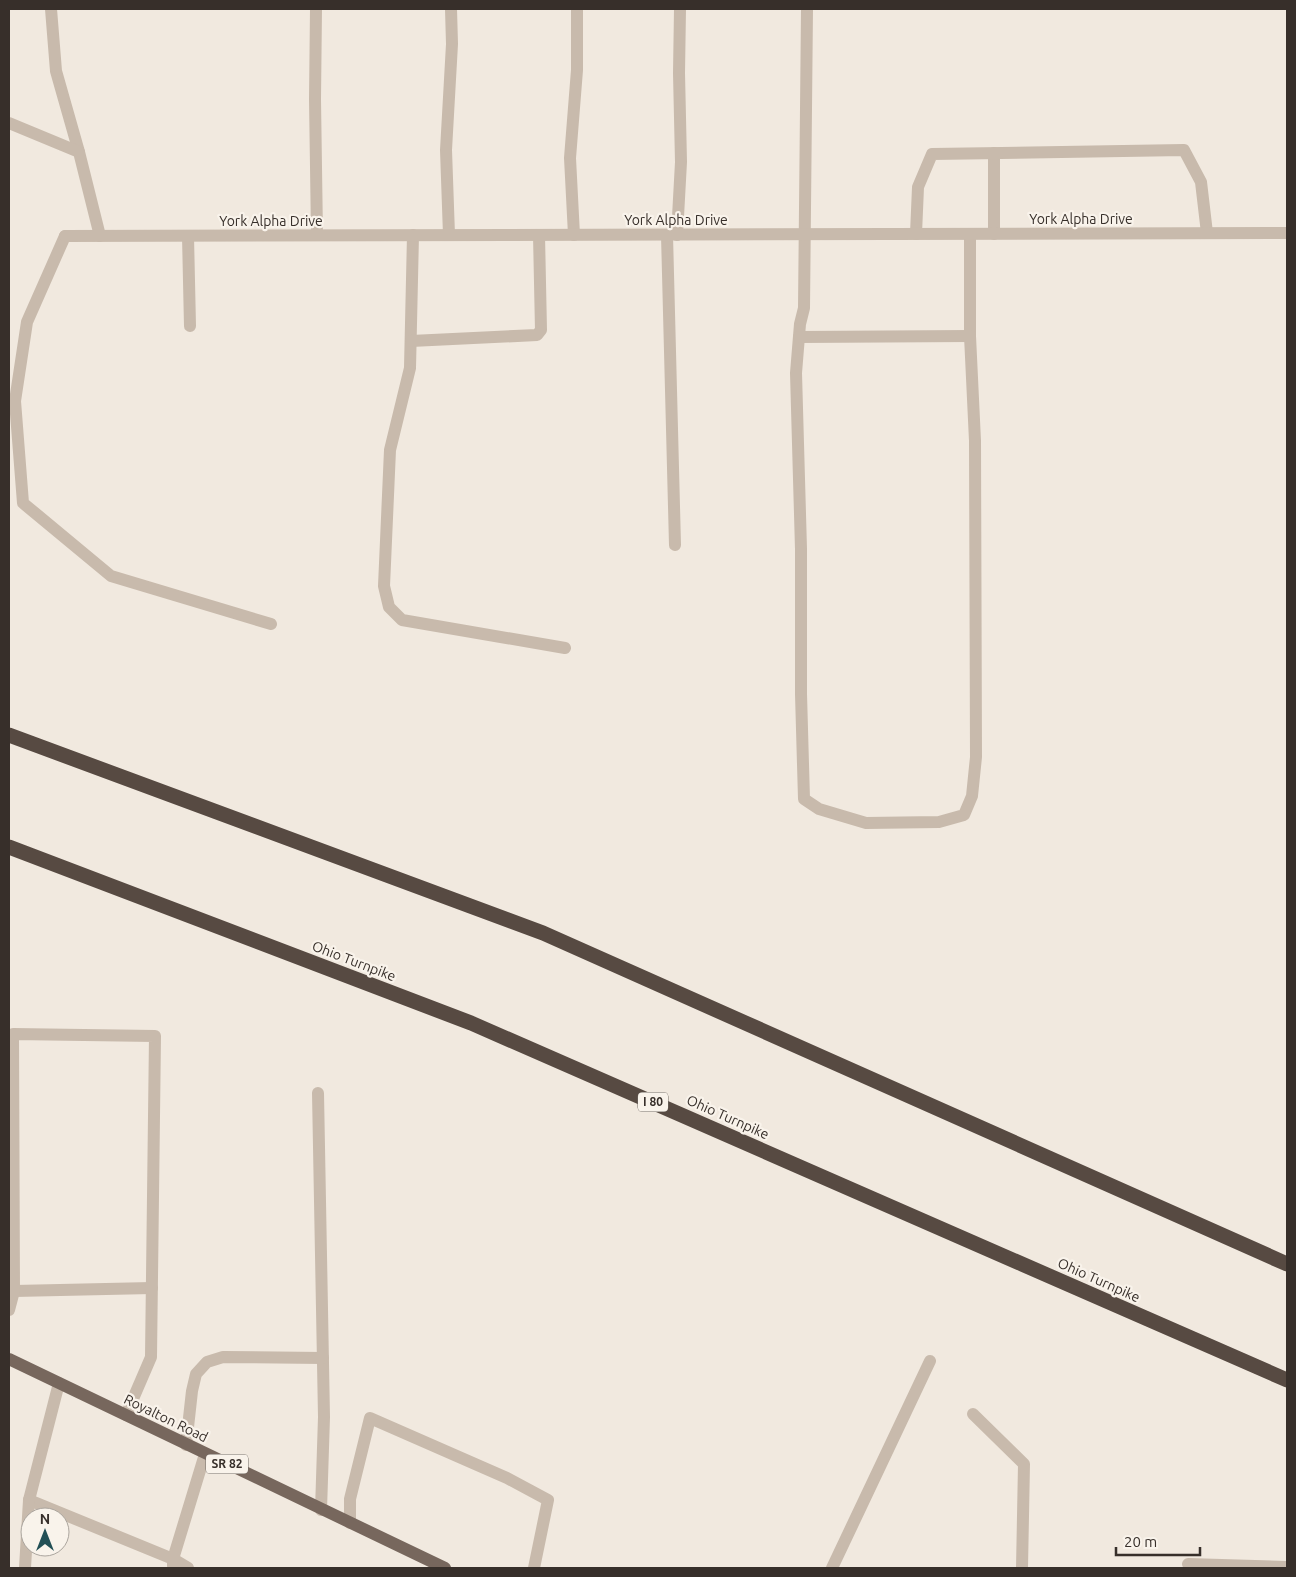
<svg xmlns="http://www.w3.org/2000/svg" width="1296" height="1577" font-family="Ubuntu,sans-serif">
<rect width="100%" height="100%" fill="#f1e9df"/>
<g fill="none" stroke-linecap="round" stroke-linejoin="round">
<g stroke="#c8baac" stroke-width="12">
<polyline points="51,9 56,71 79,152"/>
<polyline points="316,9 315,99 317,235"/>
<polyline points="807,9 804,308 800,324 796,373 801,549 801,694 804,799 819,809 866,823 939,822 964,815 972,796 976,757 975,441 970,336 970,234"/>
<polyline points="9,123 79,152 100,236"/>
<polyline points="994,153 994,234"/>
<polyline points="916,234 918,187 932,154 1184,150 1201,182 1207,233"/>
<polyline points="413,235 410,368 390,450 384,586 389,607 402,620 565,648"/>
<polyline points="449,235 446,150 452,44 451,9"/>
<polyline points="574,235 570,158 577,70 577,9"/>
<polyline points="667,235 675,545"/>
<polyline points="677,235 681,162 679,73 680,9"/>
<polyline points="65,236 27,322 15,401 23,503 111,576 271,624"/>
<polyline points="188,236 190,326"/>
<polyline points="799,337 970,336"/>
<polyline points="411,341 537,335 541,330 539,235"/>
<polyline points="318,1093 324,1417 321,1510"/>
<polyline points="14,1291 152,1288"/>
<polyline points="9,1310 14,1291 13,1034 155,1036 151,1357 126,1415"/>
<polyline points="59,1383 29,1500 173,1559 188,1568"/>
<polyline points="973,1414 1024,1464 1022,1568"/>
<polyline points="186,1445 192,1391 196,1374 207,1362 223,1357 323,1358"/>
<polyline points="350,1523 350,1499 370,1418 507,1478 548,1500 534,1568"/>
<polyline points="1188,1564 1286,1567 1286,1568"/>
<polyline points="173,1566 173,1559 205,1454"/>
<polyline points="25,1568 29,1500"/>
<polyline points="832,1568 930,1361"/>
</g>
<polyline stroke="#c8baac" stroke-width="12" points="65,236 1287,233"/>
<polyline stroke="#77675d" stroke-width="12" points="9,1359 445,1568"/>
<g stroke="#574a42" stroke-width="15">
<polyline points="9,735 543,933 1287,1264"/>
<polyline points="9,847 471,1023 1287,1380"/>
</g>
</g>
<g text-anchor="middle" stroke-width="4.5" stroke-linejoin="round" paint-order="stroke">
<g fill="#f9f3eb" stroke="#716a64" stroke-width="1">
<rect x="638" y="1092.5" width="30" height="19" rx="4"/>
<rect x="206" y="1454.5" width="42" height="19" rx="4"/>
</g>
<g font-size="12" font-weight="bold" fill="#372f2a">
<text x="653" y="1106">I 80</text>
<text x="227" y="1468">SR 82</text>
</g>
<g font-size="14" fill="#372f2a" stroke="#f9f3eb">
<text x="1081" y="224">York Alpha Drive</text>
<text x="676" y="225">York Alpha Drive</text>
<text x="271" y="226">York Alpha Drive</text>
<text transform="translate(354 961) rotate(21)" y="5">Ohio Turnpike</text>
<text transform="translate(728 1117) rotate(24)" y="5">Ohio Turnpike</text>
<text transform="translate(1099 1280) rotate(24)" y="5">Ohio Turnpike</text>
<text transform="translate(166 1418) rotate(26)" y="5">Royalton Road</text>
</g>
</g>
<rect width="1296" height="1577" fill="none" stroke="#372f2a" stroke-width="20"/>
<g transform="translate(45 1532)"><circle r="24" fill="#f9f3eb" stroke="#aba59e"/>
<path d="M0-4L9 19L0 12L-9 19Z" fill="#234f55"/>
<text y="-8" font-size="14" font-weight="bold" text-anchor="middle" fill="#372f2a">N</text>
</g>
<path d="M1116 1547v8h84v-8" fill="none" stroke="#372f2a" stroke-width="2.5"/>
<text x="1124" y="1547" font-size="15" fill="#372f2a" stroke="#f9f3eb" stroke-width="4" paint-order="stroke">20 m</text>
</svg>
